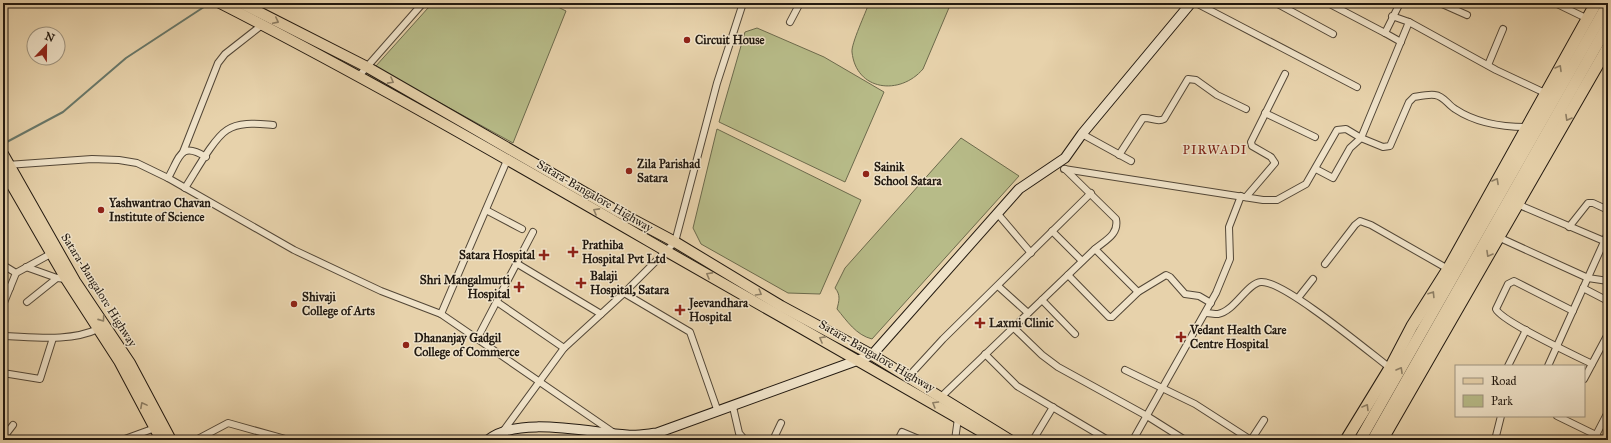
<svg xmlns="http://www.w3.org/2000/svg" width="1611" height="443" font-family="'IM FELL Great Primer',serif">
<rect width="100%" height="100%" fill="#e7d2ab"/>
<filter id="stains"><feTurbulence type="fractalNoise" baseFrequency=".005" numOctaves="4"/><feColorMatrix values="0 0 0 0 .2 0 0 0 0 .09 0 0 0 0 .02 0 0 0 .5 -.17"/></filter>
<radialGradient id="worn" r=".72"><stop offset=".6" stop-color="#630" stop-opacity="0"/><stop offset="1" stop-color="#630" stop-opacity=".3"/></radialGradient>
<g fill="#b7bb88" stroke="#6c6a4c">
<polygon points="435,3 550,3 566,11 513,143 375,67 428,8"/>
<path d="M869,3H951L923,69C900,96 856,91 852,52C851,44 866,12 869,3Z"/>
<polygon points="757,28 824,57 884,92 845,182 719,122 745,32"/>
<polygon points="717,129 861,200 820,294 788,293 701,244 693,228"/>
<path d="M961,138L1019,176L872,339C856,335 847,321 837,309C839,301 841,295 835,288L845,268Z"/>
</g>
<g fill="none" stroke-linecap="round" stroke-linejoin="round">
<polyline stroke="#68786a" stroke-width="2" points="3,144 63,112 126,58 210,3"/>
<defs>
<g id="street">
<polyline points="1196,3 1357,87"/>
<polyline points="1276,3 1333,34"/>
<polyline points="1328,3 1385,33"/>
<polyline points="1400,3 1385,33 1401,42"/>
<polyline points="1440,3 1467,15"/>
<polyline points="1555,3 1588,19"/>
<polyline points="1392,16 1409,22 1496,70 1545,93"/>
<polyline points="790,22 800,3"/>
<polyline points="1488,65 1503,29"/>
<polyline points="358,77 423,3"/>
<polyline points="1265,113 1315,137"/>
<polyline points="1082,134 1131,161"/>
<polyline points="183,152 218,63 225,54 262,25"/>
<path d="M1119,155L1143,118C1151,117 1157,123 1164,119L1188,79L1196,80L1217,95L1246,109"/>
<polyline points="7,165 92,159 119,160 137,163 168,178 294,250 381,291 441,314 614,433"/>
<polyline points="1064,169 1263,200 1277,200 1306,184 1337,130 1346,129 1361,138 1409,22"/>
<path d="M1316,169L1333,178L1350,148L1361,138L1383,147L1390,146L1409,102L1414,97C1420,96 1429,94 1435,95C1444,96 1448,105 1455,109C1476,123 1501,127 1526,127"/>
<path d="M168,178C180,157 180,141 206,157"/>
<path d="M185,188C195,173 213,139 227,130C240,121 259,124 273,125"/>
<polyline points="1246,197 1275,163 1271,157 1252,146 1251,142 1285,74"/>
<polyline points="1517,204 1604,241"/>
<polyline points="486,210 522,229"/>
<polyline points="997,213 1031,253"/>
<polyline points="1569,227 1588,203 1593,203 1608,210"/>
<polyline points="1052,231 1082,261"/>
<polyline points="1498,237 1588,278 1608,281"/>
<polyline points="1095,249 1138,292"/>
<polyline points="516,263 601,314"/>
<polyline points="1325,264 1355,225 1360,221 1371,225 1448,269"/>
<polyline points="3,265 16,273 54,252"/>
<polyline points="26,267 57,278 66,279"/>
<polyline points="1068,275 1109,317 1112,317 1138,292 1166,275 1170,277 1185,294 1199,296 1211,303"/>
<polyline points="3,284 10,288"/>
<polyline points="998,286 1028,313"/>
<polyline points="1583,288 1608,301"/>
<polyline points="624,293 690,332 718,412"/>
<polyline points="1298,298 1313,279"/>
<polyline points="1042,300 1075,334"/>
<polyline points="27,302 57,278"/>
<polyline points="497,302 564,348"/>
<polyline points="3,305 16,273"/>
<path d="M1573,311L1514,281L1508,284L1496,309C1501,321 1576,356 1592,364"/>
<path d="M1206,313C1209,313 1214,314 1218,314C1235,311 1247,283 1261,282C1283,280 1369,352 1390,368"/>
<polyline points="441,314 508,158"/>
<polyline points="1014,328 1042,355 1058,367 1147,416 1185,440"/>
<path d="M3,336C34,337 70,342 98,329"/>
<polyline points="477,339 533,232"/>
<polyline points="985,354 1017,386 1108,440"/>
<polyline points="1508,366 1526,330"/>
<polyline points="1548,366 1608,233"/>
<polyline points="1125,370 1195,404 1251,440"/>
<polyline points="3,373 40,379 53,338"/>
<polyline points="909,376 943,339 1091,193"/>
<polyline points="1584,379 1608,334"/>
<path d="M941,397L1095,249C1106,240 1119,234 1116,219L1065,169"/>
<polyline points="733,407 739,433 745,440"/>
<polyline points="1557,416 1596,435 1602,440"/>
<polyline points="504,430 564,348 624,293 675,242 717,83 743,3"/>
<polyline points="1596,435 1608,412"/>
<polyline points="3,438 13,425"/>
<polyline points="122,440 155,428"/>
<polyline points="196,440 228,423 289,440"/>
<polyline points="773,440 781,423"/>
<polyline points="898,440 902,432 921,440"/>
<polyline points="955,440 958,418"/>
<polyline points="1033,440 1053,407"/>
<polyline points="1133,440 1216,293 1230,259 1229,227 1241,196"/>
<polyline points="1251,440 1264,420"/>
<polyline points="1495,440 1501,416"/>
</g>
<path id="secondary" d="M488,440C517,415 591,433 627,435C637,436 647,434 657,433L872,355L1019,189L1065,158L1082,134L1191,3"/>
<g id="primary">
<path d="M220,3C371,80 519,166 666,251C776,314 886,376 996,440"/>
<polyline points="241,3 367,67 466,124 615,210 675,242 781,306 872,355 1010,440"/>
<polyline points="3,154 75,281 130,363 171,440"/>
<polyline points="3,170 66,279 119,361 161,440"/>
</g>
<g id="highway">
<polyline points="1346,440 1390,368 1412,326 1448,269 1596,3"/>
<polyline points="1360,440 1608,4"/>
<polyline points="1373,440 1608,25"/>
<polyline points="1382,440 1608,47"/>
</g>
</defs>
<use href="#street" stroke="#534737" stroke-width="8"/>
<use href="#secondary" stroke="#221910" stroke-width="11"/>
<use href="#primary" stroke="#221910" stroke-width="12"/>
<use href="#highway" stroke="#221910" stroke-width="13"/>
<use href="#street" stroke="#efe2c8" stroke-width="6"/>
<use href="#secondary" stroke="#efe2c8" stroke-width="9"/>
<use href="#primary" stroke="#e7d2ab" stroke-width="10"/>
<use href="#highway" stroke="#e7d2ab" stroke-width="11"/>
</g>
<defs><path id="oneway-chevron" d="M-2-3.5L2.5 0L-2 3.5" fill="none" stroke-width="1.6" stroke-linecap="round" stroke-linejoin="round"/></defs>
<g stroke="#8e7f65">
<use href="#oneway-chevron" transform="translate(276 21) rotate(27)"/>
<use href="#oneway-chevron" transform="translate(1559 68) rotate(-60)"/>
<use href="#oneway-chevron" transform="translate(391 81) rotate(29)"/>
<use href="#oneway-chevron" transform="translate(1568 118) rotate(120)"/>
<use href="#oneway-chevron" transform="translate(1496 181) rotate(-61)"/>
<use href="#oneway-chevron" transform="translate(596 211) rotate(-151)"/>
<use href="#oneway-chevron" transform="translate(1489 254) rotate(120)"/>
<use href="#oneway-chevron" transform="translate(709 275) rotate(-151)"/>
<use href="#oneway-chevron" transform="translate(759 293) rotate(31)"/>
<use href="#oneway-chevron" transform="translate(1432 294) rotate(-58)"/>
<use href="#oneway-chevron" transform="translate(102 319) rotate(55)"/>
<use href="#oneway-chevron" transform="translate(822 339) rotate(-151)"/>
<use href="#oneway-chevron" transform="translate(1400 370) rotate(-60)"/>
<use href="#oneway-chevron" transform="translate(935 404) rotate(-149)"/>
<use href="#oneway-chevron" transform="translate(143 405) rotate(-118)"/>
<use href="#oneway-chevron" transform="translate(1366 407) rotate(-59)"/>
</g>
<g fill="#8f2418" stroke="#efe2c8" stroke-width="1.5">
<circle cx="687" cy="40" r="4"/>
<circle cx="629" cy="171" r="4"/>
<circle cx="866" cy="174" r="4"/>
<circle cx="101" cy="210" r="4"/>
<path d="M571 246h4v4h4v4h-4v4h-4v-4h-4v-4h4z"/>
<path d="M542 249h4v4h4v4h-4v4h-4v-4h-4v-4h4z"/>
<path d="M579 277h4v4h4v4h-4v4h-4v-4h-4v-4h4z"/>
<path d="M517 281h4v4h4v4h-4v4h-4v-4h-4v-4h4z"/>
<circle cx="294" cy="304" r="4"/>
<path d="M678 304h4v4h4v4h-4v4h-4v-4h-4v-4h4z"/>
<path d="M978 317h4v4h4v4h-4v4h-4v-4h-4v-4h4z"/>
<path d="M1179 331h4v4h4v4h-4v4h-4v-4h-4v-4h4z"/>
<circle cx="406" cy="345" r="4"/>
</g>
<g text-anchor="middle" stroke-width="3" stroke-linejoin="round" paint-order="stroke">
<g font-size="12" font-weight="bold" fill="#221910" stroke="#efe2c8" text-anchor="start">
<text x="695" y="44">Circuit House</text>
<text x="637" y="168">Zila Parishad<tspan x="637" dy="14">Satara</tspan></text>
<text x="874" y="171">Sainik<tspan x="874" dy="14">School Satara</tspan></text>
<text x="109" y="207">Yashwantrao Chavan<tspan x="109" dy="14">Institute of Science</tspan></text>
<text x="582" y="249">Prathiba<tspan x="582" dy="14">Hospital Pvt Ltd</tspan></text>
<text x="535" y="259" text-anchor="end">Satara Hospital</text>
<text x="590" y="280">Balaji<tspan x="590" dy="14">Hospital, Satara</tspan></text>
<text x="510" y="284" text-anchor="end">Shri Mangalmurti<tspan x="510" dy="14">Hospital</tspan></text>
<text x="302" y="301">Shivaji<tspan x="302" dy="14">College of Arts</tspan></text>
<text x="689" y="307">Jeevandhara<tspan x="689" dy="14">Hospital</tspan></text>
<text x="989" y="327">Laxmi Clinic</text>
<text x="1190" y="334">Vedant Health Care<tspan x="1190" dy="14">Centre Hospital</tspan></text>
<text x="414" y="342">Dhananjay Gadgil<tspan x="414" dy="14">College of Commerce</tspan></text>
</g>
<g font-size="12" fill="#221910" stroke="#efe2c8">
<text transform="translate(595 196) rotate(30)" y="4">Satara-Bangalore Highway</text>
<text transform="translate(99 290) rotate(58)" y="4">Satara-Bangalore Highway</text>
<text transform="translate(877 356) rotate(30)" y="4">Satara-Bangalore Highway</text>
</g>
<g font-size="13" letter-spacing="1" fill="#7a1f14" stroke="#efe2c8">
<text x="1215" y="154">PIRWADI</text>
</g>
</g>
<rect width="1611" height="443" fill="none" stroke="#e7d2ab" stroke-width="16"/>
<rect x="4" y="4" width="1603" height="435" fill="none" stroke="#221910" stroke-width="2"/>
<rect x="8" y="8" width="1595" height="427" fill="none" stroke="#221910"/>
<rect x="1455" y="365" width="130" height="52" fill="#efe2c8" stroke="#9d927e"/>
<rect x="1463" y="378" width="20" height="6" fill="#e7d2ab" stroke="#9d927e"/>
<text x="1491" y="385" font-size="12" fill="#221910">Road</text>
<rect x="1463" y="395" width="20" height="12" fill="#b7bb88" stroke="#9d927e"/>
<text x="1491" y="405" font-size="12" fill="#221910">Park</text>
<g transform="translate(46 46) rotate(22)"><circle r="19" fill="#efe2c8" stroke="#9d927e"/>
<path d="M0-3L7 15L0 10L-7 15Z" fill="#8f2418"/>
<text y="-6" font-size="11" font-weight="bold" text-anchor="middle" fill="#221910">N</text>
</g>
<rect width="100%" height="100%" filter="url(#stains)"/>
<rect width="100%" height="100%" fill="url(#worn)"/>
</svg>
